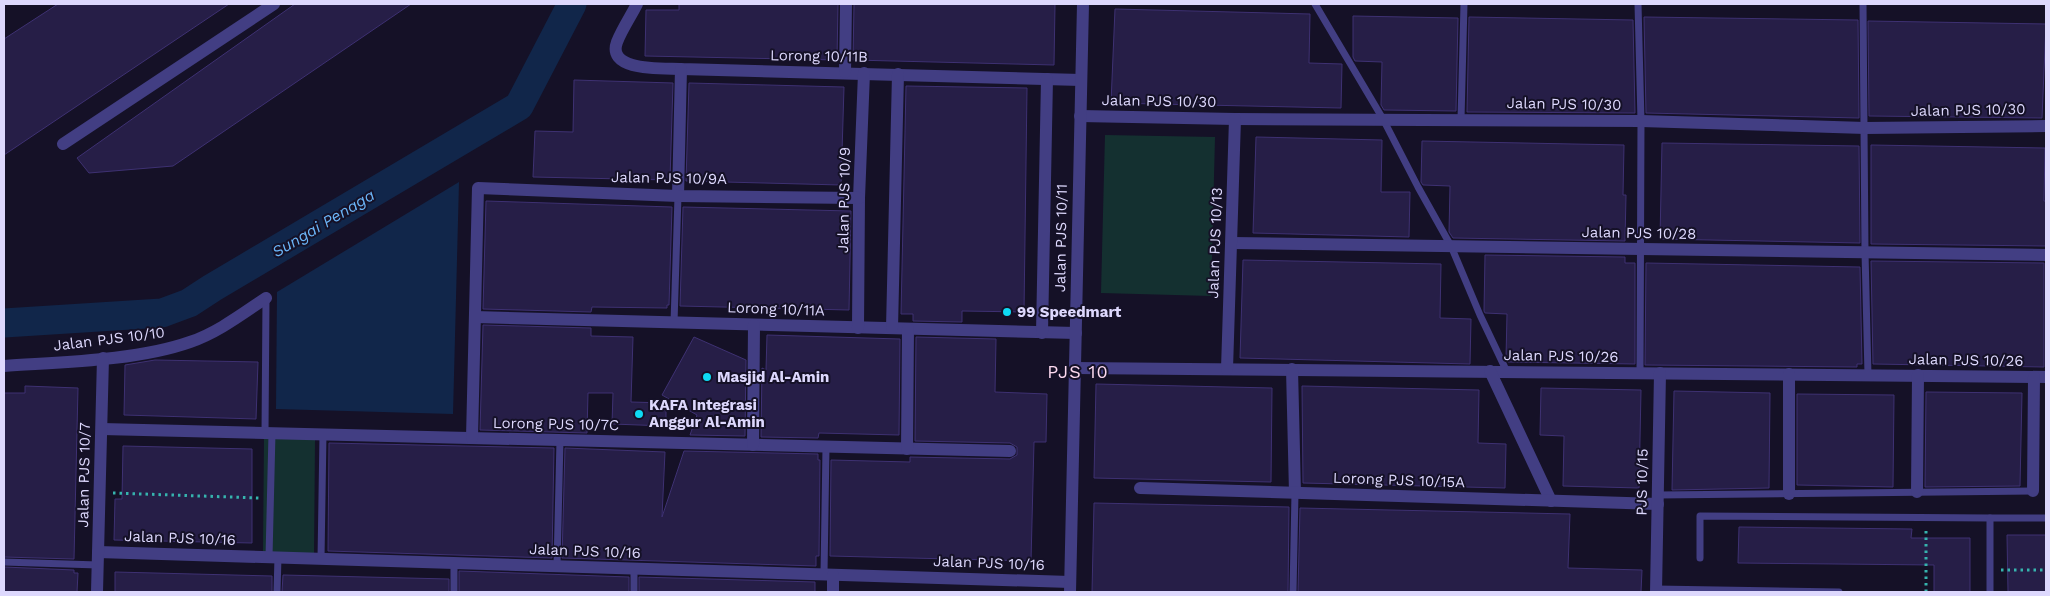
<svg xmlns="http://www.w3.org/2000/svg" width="2050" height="596" font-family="'Work Sans',sans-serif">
<rect width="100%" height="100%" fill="#151127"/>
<g fill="#143030">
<polygon points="1105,135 1215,137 1211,296 1101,293"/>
<polygon points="264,439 315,439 314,553 263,553"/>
</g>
<polygon fill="#11264a" points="459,182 453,414 276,409 277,292"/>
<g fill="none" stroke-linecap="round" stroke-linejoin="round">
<polyline stroke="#11264a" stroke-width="29" points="4,323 162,313 189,303 212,288 519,106 572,4"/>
</g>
<g fill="#261e47" stroke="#3e3172">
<polygon points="58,4 229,4 4,155 4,39"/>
<polygon points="295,4 411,4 173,166 89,173 77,158"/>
<polygon points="679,4 838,4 837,60 645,56 646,10 679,10"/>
<polygon points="854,4 1055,4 1054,65 853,60"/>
<polygon points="1115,9 1310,14 1309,63 1342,64 1341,108 1111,103"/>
<polygon points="1353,16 1458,18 1456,111 1384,110 1381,105 1382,62 1355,61 1353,57"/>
<polygon points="1469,17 1633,20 1635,113 1467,112"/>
<polygon points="1644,17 1858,20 1859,118 1646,113"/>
<polygon points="1868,21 2046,24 2042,118 1869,116"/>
<polygon points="574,80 673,83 670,180 533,177 535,131 573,132"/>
<polygon points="689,83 844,87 841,185 686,181"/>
<polygon points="906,86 1027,88 1024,312 962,311 962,322 913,321 913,314 901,314"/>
<polygon points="1256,137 1382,140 1381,192 1410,192 1409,237 1253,233"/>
<polygon points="1422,141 1624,145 1623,195 1626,195 1625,241 1453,238 1449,232 1450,186 1423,185 1421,182"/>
<polygon points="1662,143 1859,146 1860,243 1660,239"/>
<polygon points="1871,145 2045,148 2044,201 2046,201 2046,246 1871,244"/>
<polygon points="486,201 672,207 669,305 667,305 667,308 592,307 591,312 483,309"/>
<polygon points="683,207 851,211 849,310 680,306"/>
<polygon points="1485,255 1625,257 1625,263 1635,263 1635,364 1508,362 1506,358 1507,314 1485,313 1484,311"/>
<polygon points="1243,260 1441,264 1440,318 1471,319 1470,364 1240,358"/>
<polygon points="1871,261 2044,263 2044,367 1873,364"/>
<polygon points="1646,263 1860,267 1862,364 1857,364 1857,367 1645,365"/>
<polygon points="483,325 591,328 591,336 633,337 631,402 666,403 666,426 612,424 613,393 588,393 587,433 480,430"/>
<polygon points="767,335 900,339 899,435 819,433 818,438 761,437 762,368 766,370"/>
<polygon points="694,337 746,360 745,436 690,435 697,415 662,395"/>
<polygon points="916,337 996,339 995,392 1047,394 1046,442 1034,442 1031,561 830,556 831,460 910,462 910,457 1010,459 1017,455 1017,447 1010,443 915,441"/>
<polygon points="155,360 258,362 256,419 124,415 125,365"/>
<polygon points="1096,384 1272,388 1271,482 1094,478"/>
<polygon points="25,386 78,388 74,559 4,557 4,393 25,393"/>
<polygon points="1302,386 1479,390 1478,443 1506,444 1505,488 1303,483"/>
<polygon points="1541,388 1641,390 1639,488 1563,486 1564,436 1540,435"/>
<polygon points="1674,391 1770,393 1769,488 1672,490"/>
<polygon points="1926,392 2022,393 2020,486 1925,487"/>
<polygon points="1797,394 1894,395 1893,487 1797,485"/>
<polygon points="329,443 554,448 552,558 328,551"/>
<polygon points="123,446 252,449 252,543 114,540 115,499 122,499"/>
<polygon points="565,448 665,452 662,517 684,451 818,454 818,460 820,460 819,556 816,556 816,566 562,558"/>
<polygon points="1094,503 1289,507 1288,592 1092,592"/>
<polygon points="1300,508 1570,514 1568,568 1642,570 1641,592 1298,592"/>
<polygon points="1739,527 1912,529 1911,538 1970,538 1970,592 1934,592 1934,565 1738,563"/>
<polygon points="2007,535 2046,535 2046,592 2008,592"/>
<polygon points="4,567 74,570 74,573 78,573 77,592 4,592"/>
<polygon points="459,571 629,577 629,592 459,592"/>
<polygon points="115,572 272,576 272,592 115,592"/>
<polygon points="283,575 449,579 449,592 282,592"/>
<polygon points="639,577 815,582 815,592 639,592"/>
</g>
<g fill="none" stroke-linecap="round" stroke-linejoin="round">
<g stroke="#36b4ae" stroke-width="3" stroke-dasharray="2.5 4" stroke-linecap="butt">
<polyline points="113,493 259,498"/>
<polyline points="2001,570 2046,570"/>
<polyline points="1926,592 1926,528"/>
</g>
<g stroke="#423e83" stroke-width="7">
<polyline points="1315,4 1383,119 1418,187 1451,246 1480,315 1507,372"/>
<polyline points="1638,4 1641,121 1640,373"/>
<polyline points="1863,4 1865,252 1868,375"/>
<polyline points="1461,119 1464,4"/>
<polyline points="674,323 678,196"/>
<polyline points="265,433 266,298"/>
<polyline points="1658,495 2033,491"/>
<polyline points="269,557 272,433"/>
<polyline points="1700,558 1700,516 1990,518"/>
<polyline points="321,559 323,434"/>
<polyline points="4,562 98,565"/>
<polyline points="557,566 560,440"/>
<polyline points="824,574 826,447"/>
<polyline points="1656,589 1839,592"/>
<polyline points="277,592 278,557"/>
<polyline points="454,592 454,563"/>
<polyline points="634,592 634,569"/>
<polyline points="1293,592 1295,493"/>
<polyline points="1990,592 1990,518 2046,518"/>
</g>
<g stroke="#423e83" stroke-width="12">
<path d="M637,4C631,16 622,29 617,42C606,72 664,68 681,69L1081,80"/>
<polyline points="845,72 846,4"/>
<polyline points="1080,116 1235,119 1641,121 1865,128 2046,126"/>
<polyline points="63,144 274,4"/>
<polyline points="678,196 681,69"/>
<polyline points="1232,243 2046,255"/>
<polyline points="475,317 1076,333"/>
<polyline points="858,328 859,198 864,73"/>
<polyline points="892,328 898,74"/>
<polyline points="1042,333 1047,79"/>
<path d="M4,366C61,362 136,361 190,342C217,333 242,314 266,298"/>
<polyline points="1075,368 2046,377"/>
<polyline points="1227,369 1235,119"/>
<polyline points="1292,369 1295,493"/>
<polyline points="1490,371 1551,501"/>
<polyline points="1789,374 1789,494"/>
<polyline points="102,429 1010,451"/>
<polyline points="472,438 478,188 678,196 859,198"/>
<polyline points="753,445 754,325"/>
<polyline points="907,449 908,329"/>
<polyline points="1140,488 1658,504"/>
<polyline points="2033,491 2034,377"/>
<polyline points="1917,492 1918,375"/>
<polyline points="98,552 1070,582"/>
<polyline points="97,592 103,358"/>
<polyline points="833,592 833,575"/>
<polyline points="1070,592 1083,4"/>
<polyline points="1656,592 1660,373"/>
</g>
</g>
<g fill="#0edaf4" stroke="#151127" stroke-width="2">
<circle cx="1007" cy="312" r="5"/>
<circle cx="707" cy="377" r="5"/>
<circle cx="639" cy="414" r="5"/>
</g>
<g text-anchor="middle" stroke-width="4" stroke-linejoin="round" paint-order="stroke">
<g font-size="15" fill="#ddd8fd" stroke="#151127">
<text transform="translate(819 56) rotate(1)" y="5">Lorong 10/11B</text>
<text transform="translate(1159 101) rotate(1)" y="5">Jalan PJS 10/30</text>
<text transform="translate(1564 104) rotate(1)" y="5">Jalan PJS 10/30</text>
<text transform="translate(1968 110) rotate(-1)" y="5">Jalan PJS 10/30</text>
<text transform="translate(669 178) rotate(1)" y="5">Jalan PJS 10/9A</text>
<text transform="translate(844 200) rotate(-89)" y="5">Jalan PJS 10/9</text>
<text transform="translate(1639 233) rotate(1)" y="5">Jalan PJS 10/28</text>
<text transform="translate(1061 238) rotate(-89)" y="5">Jalan PJS 10/11</text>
<text transform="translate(1215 243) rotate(-88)" y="5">Jalan PJS 10/13</text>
<text transform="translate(776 309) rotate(2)" y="5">Lorong 10/11A</text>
<text transform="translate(109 339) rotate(-7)" y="5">Jalan PJS 10/10</text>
<text transform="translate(1561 356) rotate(1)" y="5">Jalan PJS 10/26</text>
<text transform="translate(1966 360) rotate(1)" y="5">Jalan PJS 10/26</text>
<text transform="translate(556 424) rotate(1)" y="5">Lorong PJS 10/7C</text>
<text transform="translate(84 475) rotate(-89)" y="5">Jalan PJS 10/7</text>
<text transform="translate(1399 480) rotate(2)" y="5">Lorong PJS 10/15A</text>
<text transform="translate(1642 482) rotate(-89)" y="5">PJS 10/15</text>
<text transform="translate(180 538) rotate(2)" y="5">Jalan PJS 10/16</text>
<text transform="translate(585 551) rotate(2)" y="5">Jalan PJS 10/16</text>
<text transform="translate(989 563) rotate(2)" y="5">Jalan PJS 10/16</text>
</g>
<g font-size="15" font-weight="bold" fill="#ddd8fd" stroke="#151127" text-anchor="start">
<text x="1017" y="317">99 Speedmart</text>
<text x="717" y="382">Masjid Al-Amin</text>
<text x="649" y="410">KAFA Integrasi<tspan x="649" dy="17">Anggur Al-Amin</tspan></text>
</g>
<g font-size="16" font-style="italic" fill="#6bb5f8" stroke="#151127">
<text transform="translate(323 223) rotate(-31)" y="6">Sungai Penaga</text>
</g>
<g font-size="18" letter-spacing="1" fill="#fddaf0" stroke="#151127">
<text x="1078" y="378">PJS 10</text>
</g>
</g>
<rect width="2050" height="596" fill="none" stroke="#ddd8fd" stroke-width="10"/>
</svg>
